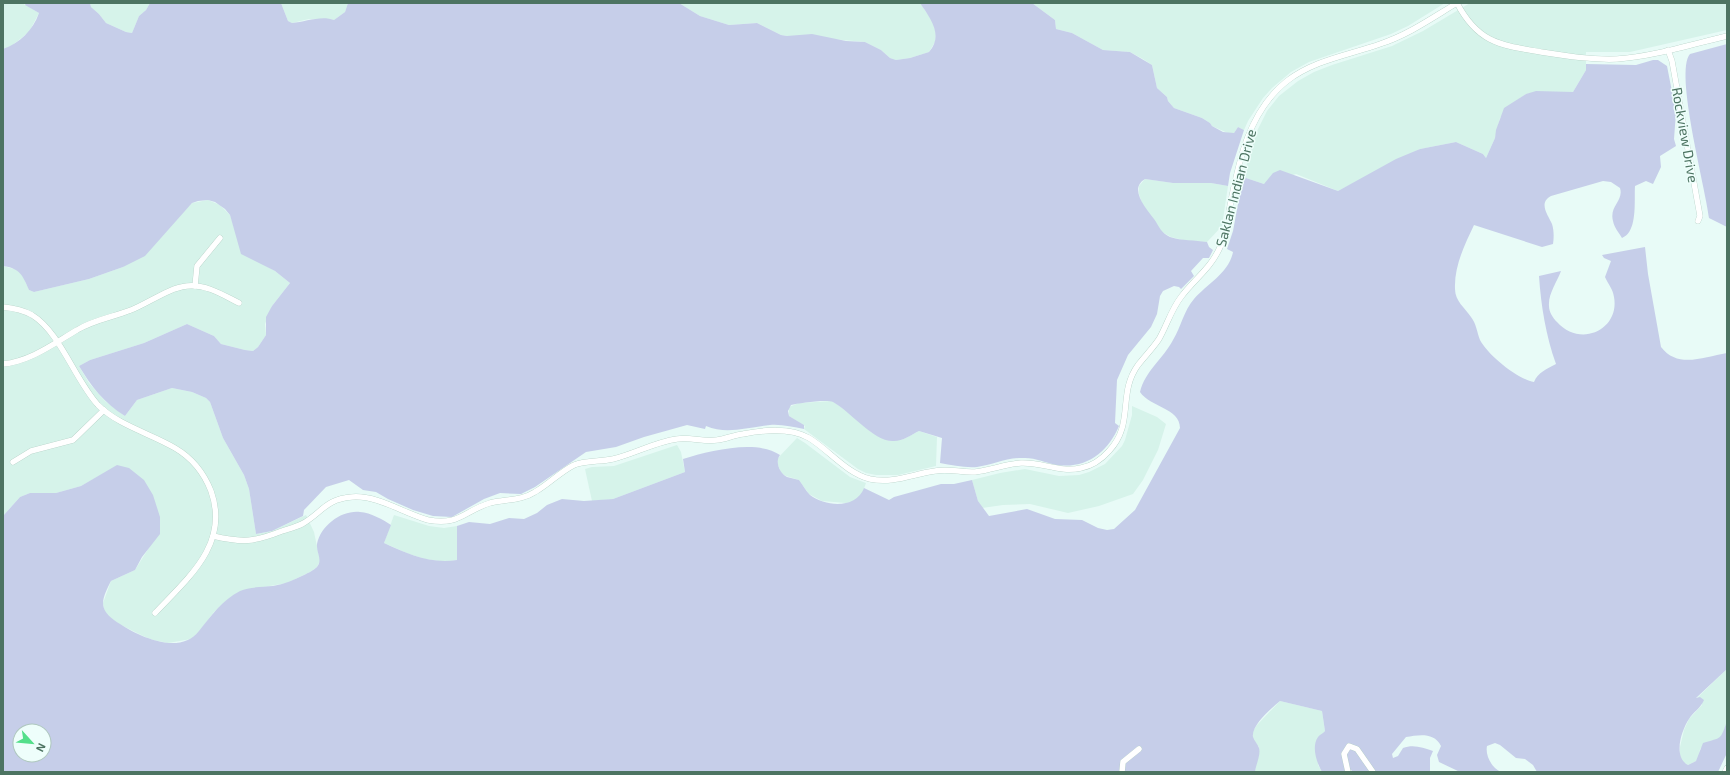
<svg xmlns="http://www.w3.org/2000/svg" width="1730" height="775" font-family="'Exo 2',sans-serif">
<rect width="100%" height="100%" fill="#e8fbf7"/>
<g fill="#d6f3ea">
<polygon points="3,3 22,3 39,13 29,32 10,47 3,49"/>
<polygon points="90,3 150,3 146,10 139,16 132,33 126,32 106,23 99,14 91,7"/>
<polygon points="281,3 348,3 345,12 334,20 330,19 309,19 292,23 288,21"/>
<polygon points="679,3 920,3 933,22 936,35 935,42 929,52 910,58 896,60 890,58 881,50 865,42 797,36 787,36 781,35 757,23 729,25 700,16"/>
<polygon points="1032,3 1445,3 1408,26 1391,34 1309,62 1291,72 1272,88 1263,98 1248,121 1244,130 1238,127 1234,133 1230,134 1212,126 1210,123 1202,118 1174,108 1168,101 1167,97 1157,88 1152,65 1143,59 1130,52 1103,50 1072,33 1056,29 1055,20"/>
<polygon points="1470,3 1727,3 1727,30 1630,52 1586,52 1586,70 1573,92 1526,94 1513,103 1500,118 1495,138 1486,158 1483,154 1456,142 1420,149 1338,191 1296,174 1264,184 1243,177 1257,131 1267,111 1279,96 1298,81 1314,72 1332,65 1392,46 1423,31"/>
<polygon points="1145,179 1173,183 1211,183 1228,186 1222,226 1207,242 1187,241 1171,237 1162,232 1143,206 1139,194 1139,186"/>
<polygon points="208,200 220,205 230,215 234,227 259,262 275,271 290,283 272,306 265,324 266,335 258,347 253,351 245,350 221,344 214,336 187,324 144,343 90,360 79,366 89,383 105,401 125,416 137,400 172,388 192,392 206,398 210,402 223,438 244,475 249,489 256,534 272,531 306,515 314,532 320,561 317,567 310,572 287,583 241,591 228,599 214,612 199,632 191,639 168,643 153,640 143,636 119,624 108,616 104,610 103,603 111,581 135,570 150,546 117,466 81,486 56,493 30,493 20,497 3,516 3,266 18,270 22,274 29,290 34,292 89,279 123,267 192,203"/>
<polygon points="832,401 850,413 871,432 889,441 904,439 919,431 937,437 936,466 898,475 876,475 866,473 858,469 804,429 805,426 789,416 789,407 799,403"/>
<polygon points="1132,406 1157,417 1166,424 1158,450 1143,480 1133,494 1099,506 1068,513 1030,504 1003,505 982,508 978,501 972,480 1000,473 1025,469 1059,476 1079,475 1089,472 1105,464 1122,446 1125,440 1132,415"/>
<polygon points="797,438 805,443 850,477 866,483 862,494 859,498 852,502 846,503 822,501 809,494 799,480 786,476 781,473 778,465 778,458"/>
<polygon points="677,445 681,452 685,472 613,499 592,501 585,469 592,467 614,466"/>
<polygon points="394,515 429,526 444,528 457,526 457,560 445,562 425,559 409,554 384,543"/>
<polygon points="1727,669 1727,721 1722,737 1717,740 1710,741 1700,749 1699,757 1696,761 1688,765 1683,762 1680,756 1680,747 1684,730 1689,719 1702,705 1700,698 1696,699"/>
<polygon points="1280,701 1322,711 1325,731 1323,734 1318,765 1322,772 1255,772 1256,761 1259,756 1259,747 1253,739 1253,731 1257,725"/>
</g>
<g fill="#c6cee9" fill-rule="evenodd">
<path d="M26,3H90L91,7L99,14L106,23L126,32L132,33L139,16L146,10L150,3H281L288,21L292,23C305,22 321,15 334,20L345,12L348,3H679L700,16L729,25L757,23L781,35L787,36L812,34L846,41L865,42L881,50L890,58L896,60L910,58L929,52C944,35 930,18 920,3H1032L1055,20L1056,29L1072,33L1103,50L1130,52L1152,65L1157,88L1167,97L1168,101L1174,108L1202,118L1210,123L1212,126L1223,132L1234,133L1238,127L1244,130L1230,173L1228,186L1211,183H1173L1145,179C1128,189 1147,209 1154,219C1159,226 1161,233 1170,237C1182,241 1195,240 1207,242L1209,247L1213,250L1209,258H1203L1191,271L1194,276L1181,289L1179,287L1174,286L1163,291L1160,296L1157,314L1151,327L1128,355L1117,380L1115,423L1119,426C1108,452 1087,469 1057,465C1046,463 1036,458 1025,458C1008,457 992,465 977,467C965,468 952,465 940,463L942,438L919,431C911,435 903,441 894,441C875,443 850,411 833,402C827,399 798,403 791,405L788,411L789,416L804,425V429C793,427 781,424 770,425C748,427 727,435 706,426L705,429L687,425L644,437L616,447L586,452L535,487L521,494L500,493L484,499L452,517L433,516L413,510L388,499L376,492L363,490L349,480L326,487L304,510L303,516L272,531L256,534L249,489L244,475L223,438L210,402L206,398L192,392L172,388L137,400L125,416C104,403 91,386 79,366L90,360L144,343L187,324L214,336L221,344L245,350L253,351L258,347L266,335V317L272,306L290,283L275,271L241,254L230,215L225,209L215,202L208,200L198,201L192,203L145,256L123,267L89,279L34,292L29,290C23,276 20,268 3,266V49C20,43 33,30 39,13L25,5Z"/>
<path d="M1727,44V227L1709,218C1706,189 1674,72 1690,54Z"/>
<path d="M1653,60H1658L1667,66L1676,112L1674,139L1676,146L1660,156L1661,167L1653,184L1646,181L1635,186C1634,201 1638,232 1622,238C1619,233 1614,227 1613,221C1609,206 1624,201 1620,188L1611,182L1603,181L1551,196C1538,203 1548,215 1552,224C1554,230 1554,238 1553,244L1542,247L1474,225C1465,244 1454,266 1455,289C1455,301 1465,308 1471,317C1476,323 1477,332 1480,340C1488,355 1517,379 1534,382C1538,372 1547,369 1556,364C1546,336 1541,306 1539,276L1561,271C1557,282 1548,294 1549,306C1549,312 1553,318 1557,322C1580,348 1620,330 1614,297C1613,289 1608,284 1605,277L1611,261L1604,258L1602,255L1645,247L1648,274L1661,347C1678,369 1703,357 1727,353V669L1696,698L1700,697L1704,700C1701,708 1693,712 1689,719C1681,731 1673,757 1688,765L1696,761L1703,743C1722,737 1720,741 1727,721V753L1718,772H1537L1533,765L1525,759L1516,758L1500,745L1495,743L1487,746C1485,756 1492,768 1501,772H1460L1439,762L1437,755L1441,746C1434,732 1419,735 1406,737L1392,754L1393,758L1398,756L1403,748C1414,744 1423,748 1433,751L1430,758V772H1353L1351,770L1345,772H1322C1317,763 1311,747 1318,737C1320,734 1323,734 1325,731L1322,711L1280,701C1272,708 1251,725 1253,737C1254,741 1258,744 1259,748C1261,755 1256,764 1255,772H3V516L20,497L30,493H56L81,486L117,465L129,468L144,480L153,495L160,517V534L142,557L135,570L111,581C103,597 97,608 114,620C135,635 179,657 199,631C211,616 222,600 240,591C249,587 263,587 273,586C284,584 294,580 304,575C308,573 314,570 317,567C323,560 316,552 317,544C321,525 342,510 360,512C371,513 382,519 391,525L384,543C408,554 430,564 457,560V526L469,522L490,524L509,518L524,519L537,513L547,505L562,499L584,501L613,499L685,472L683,459C710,451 756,439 780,455C775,461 779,473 787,477C791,478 795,479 799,480C803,485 806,491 810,495C826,507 856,509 864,488L889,500L894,497L941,484H954L972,480L978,501L989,516L1027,509L1055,519L1082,520L1098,528L1107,530L1114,529L1135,510L1180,428C1180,408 1150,407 1140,392C1145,371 1163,359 1173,340C1181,327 1184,310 1194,299C1207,284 1229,273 1233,252L1227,249L1233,231L1243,177L1264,184L1273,173L1280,170L1338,191L1396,159L1420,149L1456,142L1483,154L1486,158L1495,138L1496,130L1504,108L1526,94L1536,91L1573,92L1586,70V64L1636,65ZM20,731H44V755H20Z"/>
</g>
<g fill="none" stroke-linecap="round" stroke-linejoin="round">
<defs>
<g id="street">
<path d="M1457,3C1478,43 1500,45 1541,52C1566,56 1591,60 1617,59C1651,57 1693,44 1727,36"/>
<polyline points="1668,50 1672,61 1700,216 1698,221"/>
<polyline points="195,286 197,266 220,238"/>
<path d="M3,307C13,308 23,310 32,315C60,332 75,380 98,405C119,426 150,433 175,448C192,458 204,473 211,491C230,544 188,578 155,613"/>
<path d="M3,364C31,361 53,344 77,330C93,320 113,317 131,310C149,303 168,288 187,286C206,284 223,295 239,303"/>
<polyline points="13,462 31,451 73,440 104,410"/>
<path d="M213,536C243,543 254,542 282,531C288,529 296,527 302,524C322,513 325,499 352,497C378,495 403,513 428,520C459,526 464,511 490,503C506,499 521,501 535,492C549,484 560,472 574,465C587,460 600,462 613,459C634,454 655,442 677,439C690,437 704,442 717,440C726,439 734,435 743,434C764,430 790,427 809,438C829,450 846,473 870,479C893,484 913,474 935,471C949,468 962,473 975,472C991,470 1006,464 1021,463C1042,462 1060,473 1081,468C1092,466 1101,460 1109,451C1135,423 1117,394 1138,365C1145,356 1153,348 1159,339C1167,325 1171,310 1181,297C1195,278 1211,269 1221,245C1227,232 1228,219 1230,206C1239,160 1249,111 1287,81C1314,60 1349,55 1380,44C1408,35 1432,18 1457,3"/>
<polyline points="1122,772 1123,762 1139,749"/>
<polyline points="1348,772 1344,754 1349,746 1357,749 1373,772"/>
<polyline points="1725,772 1727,768"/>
</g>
</defs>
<use href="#street" stroke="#abcabe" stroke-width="6"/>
<use href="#street" stroke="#fff" stroke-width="5.5"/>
</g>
<g text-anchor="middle" stroke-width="3" stroke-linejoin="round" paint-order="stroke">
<g font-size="14" fill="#4d7462" stroke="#eefefb">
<text transform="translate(1685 135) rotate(80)" y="5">Rockview Drive</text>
<text transform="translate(1236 188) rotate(-75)" y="5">Saklan Indian Drive</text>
</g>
</g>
<rect width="1730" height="775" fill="none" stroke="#4d7462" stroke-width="8"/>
<g transform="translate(32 743) rotate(117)"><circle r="19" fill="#eefefb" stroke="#aec7be"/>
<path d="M0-3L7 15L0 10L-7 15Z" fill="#53df8a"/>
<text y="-6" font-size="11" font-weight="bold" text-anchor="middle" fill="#4d7462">N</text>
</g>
</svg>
